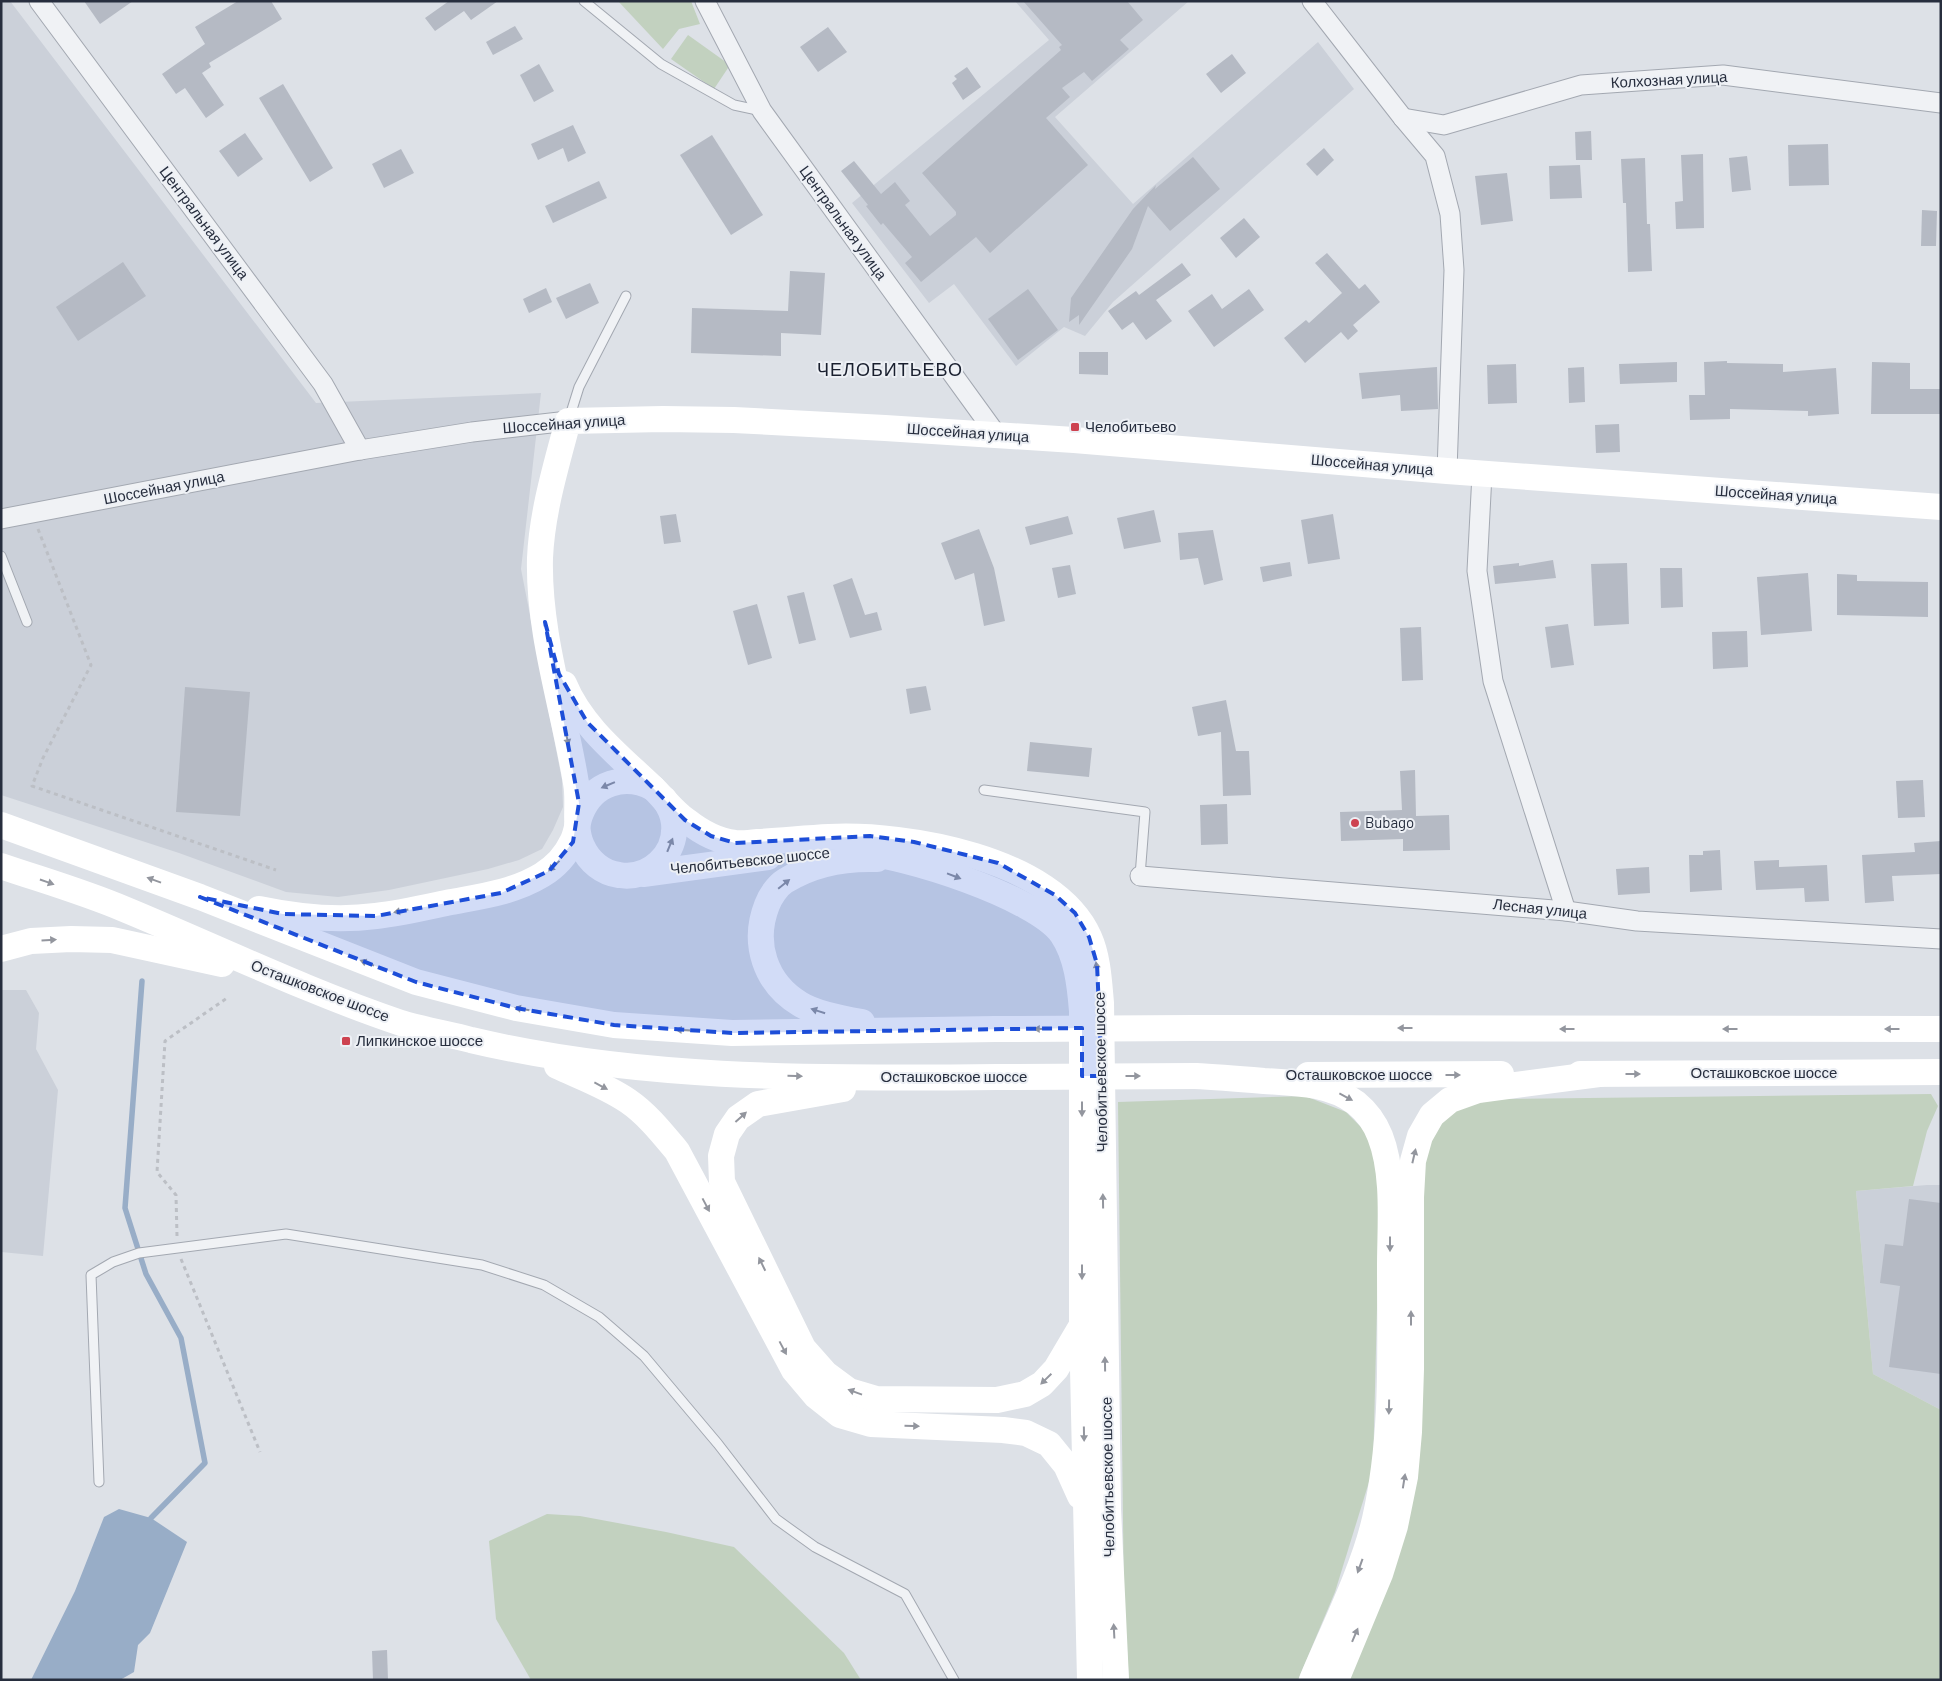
<svg xmlns="http://www.w3.org/2000/svg" width="1942" height="1681" font-family="Barlow,sans-serif">
<rect width="100%" height="100%" fill="#dde1e7"/>
<g fill="#cbd0d9">
<polygon points="1,1 10,1 316,403 541,393 521,569 562,780 563,807 553,830 542,849 519,860 488,869 389,890 338,897 286,892 179,853 1,795"/>
<polygon points="1015,1 1189,1 1055,117 1133,204 1318,42 1354,89 1113,302 1085,336 1064,327 1016,366 954,284 929,303 852,203 1049,40"/>
<polygon points="1,990 26,990 39,1013 36,1049 58,1090 43,1256 1,1252"/>
<polygon points="1927,1185 1941,1185 1941,1410 1873,1374 1856,1191"/>
</g>
<g fill="#c2d1bf">
<polygon points="618,1 691,1 700,24 679,29 663,49"/>
<polygon points="688,35 730,65 714,89 671,59"/>
<polygon points="1931,1094 1938,1106 1927,1131 1913,1186 1856,1191 1873,1374 1941,1410 1941,1680 1344,1680 1423,1165 1434,1129 1456,1108 1497,1099"/>
<polygon points="1305,1096 1346,1112 1369,1135 1380,1187 1373,1469 1335,1592 1298,1680 1129,1680 1124,1604 1118,1102"/>
<polygon points="547,1514 580,1516 666,1532 734,1547 844,1653 861,1680 531,1680 496,1619 489,1541"/>
</g>
<polygon fill="#98adc7" points="119,1509 151,1518 187,1542 150,1633 138,1645 134,1672 120,1680 31,1680 75,1591 104,1517"/>
<g fill="none" stroke-linecap="round" stroke-linejoin="round">
<polyline stroke="#98adc7" stroke-width="5.5" points="142,981 125,1208 146,1274 181,1338 205,1463 151,1518"/>
</g>
<g fill="#b5bac4">
<polygon points="84,1 133,1 100,24"/>
<polygon points="238,1 271,1 282,19 209,63 211,67 202,73 224,105 206,118 185,88 176,94 162,74 205,44 195,27"/>
<polygon points="449,1 498,1 471,20 464,11 435,31 425,18"/>
<polygon points="1023,1 1127,1 1143,20 1120,40 1129,49 1092,81 1084,72 1062,88 1070,97 1046,118 1088,165 990,253 976,237 921,282 905,263 912,257 883,223 881,225 866,206 868,205 841,171 854,161 881,194 895,182 910,201 905,205 930,236 956,215 956,212 922,173 1061,50 1059,47 1062,45"/>
<polygon points="515,26 523,39 493,55 486,42"/>
<polygon points="828,27 847,52 818,72 800,47"/>
<polygon points="1232,54 1246,73 1221,93 1206,74"/>
<polygon points="539,64 554,91 534,102 520,75"/>
<polygon points="967,67 981,87 963,100 952,83 957,79 954,76"/>
<polygon points="283,84 333,168 310,182 259,98"/>
<polygon points="573,125 586,153 568,162 563,148 538,160 531,144"/>
<polygon points="1591,131 1592,160 1576,160 1575,132"/>
<polygon points="245,133 263,159 238,177 219,151"/>
<polygon points="712,135 763,215 731,235 680,155"/>
<polygon points="1828,144 1829,185 1789,186 1788,145"/>
<polygon points="1324,148 1334,160 1317,176 1306,164"/>
<polygon points="401,149 414,173 384,188 372,164"/>
<polygon points="1703,154 1704,228 1676,229 1675,202 1683,201 1681,155"/>
<polygon points="1747,156 1751,190 1732,192 1729,158"/>
<polygon points="1193,157 1220,189 1170,231 1148,206 1132,249 1079,325 1079,315 1069,322 1071,298 1133,209 1156,185 1155,189"/>
<polygon points="1645,158 1647,224 1650,224 1652,271 1628,272 1626,203 1623,203 1621,159"/>
<polygon points="1580,165 1582,198 1550,199 1549,166"/>
<polygon points="1507,173 1513,221 1481,225 1475,176"/>
<polygon points="599,181 607,198 553,223 545,206"/>
<polygon points="1922,210 1937,211 1936,246 1921,246"/>
<polygon points="1244,218 1260,237 1236,258 1220,238"/>
<polygon points="1327,253 1359,289 1365,284 1380,302 1353,325 1358,331 1348,340 1341,332 1305,363 1284,338 1306,320 1309,323 1342,293 1315,263"/>
<polygon points="123,262 146,296 78,341 56,307"/>
<polygon points="1182,263 1191,275 1156,300 1172,321 1146,340 1133,322 1122,330 1108,311 1136,291 1139,295"/>
<polygon points="790,271 825,273 821,335 781,333 781,356 691,353 692,308 788,311"/>
<polygon points="590,283 599,303 566,319 556,298"/>
<polygon points="546,288 552,302 529,313 523,299"/>
<polygon points="1028,289 1058,330 1018,360 988,319"/>
<polygon points="1249,289 1264,310 1214,347 1188,311 1212,294 1222,309"/>
<polygon points="1079,352 1108,352 1108,375 1079,374"/>
<polygon points="1727,361 1727,363 1783,364 1783,372 1836,368 1839,414 1808,416 1808,411 1730,409 1730,419 1690,420 1689,395 1705,395 1704,362"/>
<polygon points="1677,362 1677,382 1620,384 1619,364"/>
<polygon points="1872,362 1910,363 1910,389 1941,389 1941,414 1871,414"/>
<polygon points="1516,364 1517,403 1488,404 1487,365"/>
<polygon points="1437,367 1438,409 1401,411 1400,395 1362,399 1359,373"/>
<polygon points="1584,367 1585,402 1569,403 1568,368"/>
<polygon points="1619,424 1620,452 1596,453 1595,425"/>
<polygon points="1154,510 1161,542 1124,549 1117,518"/>
<polygon points="676,514 681,542 664,544 660,516"/>
<polygon points="1333,514 1340,559 1308,564 1301,520"/>
<polygon points="1068,516 1073,534 1030,545 1025,527"/>
<polygon points="979,529 994,568 1005,621 984,626 974,573 955,580 941,543"/>
<polygon points="1213,530 1223,580 1204,585 1198,558 1180,560 1178,533"/>
<polygon points="1553,560 1556,578 1495,584 1493,566 1519,563 1519,566"/>
<polygon points="1290,562 1292,576 1263,582 1260,567"/>
<polygon points="1627,563 1629,624 1594,626 1591,564"/>
<polygon points="1070,565 1076,594 1058,598 1052,568"/>
<polygon points="1660,568 1682,568 1683,607 1661,608"/>
<polygon points="1808,573 1812,631 1761,635 1757,577"/>
<polygon points="1837,574 1857,575 1857,581 1928,582 1928,617 1837,615"/>
<polygon points="852,578 865,615 877,612 882,630 850,638 833,585"/>
<polygon points="804,592 816,640 799,644 787,596"/>
<polygon points="757,604 772,658 748,665 733,611"/>
<polygon points="1568,624 1574,665 1551,668 1545,627"/>
<polygon points="1421,627 1423,680 1402,681 1400,628"/>
<polygon points="1747,631 1748,667 1713,669 1712,632"/>
<polygon points="926,686 931,710 910,714 906,689"/>
<polygon points="185,687 250,692 240,816 176,812"/>
<polygon points="1226,700 1236,751 1249,751 1251,795 1223,796 1221,732 1198,736 1192,707"/>
<polygon points="1030,742 1092,748 1089,777 1027,771"/>
<polygon points="1415,770 1416,816 1449,815 1450,850 1403,851 1403,839 1341,841 1340,812 1402,810 1400,771"/>
<polygon points="1923,780 1925,817 1898,818 1896,781"/>
<polygon points="1227,804 1228,844 1201,845 1200,805"/>
<polygon points="1941,841 1941,874 1892,876 1894,901 1865,903 1862,855 1915,852 1914,843"/>
<polygon points="1720,850 1722,890 1690,892 1689,855 1703,855 1703,851"/>
<polygon points="1779,860 1779,867 1827,865 1829,901 1805,902 1804,888 1756,890 1754,861"/>
<polygon points="1649,867 1650,893 1618,895 1616,869"/>
<polygon points="1909,1199 1941,1203 1941,1374 1889,1367 1900,1286 1880,1283 1885,1244 1903,1246"/>
<polygon points="387,1650 388,1680 373,1680 372,1651"/>
</g>
<g fill="none" stroke-linecap="round" stroke-linejoin="round">
<defs>
<g id="lane">
<polyline points="584,1 661,64 734,105 762,111"/>
<polyline points="569,419 579,387 626,296"/>
<polyline points="1,556 27,622"/>
<polyline points="984,790 1145,812 1140,876"/>
<polyline points="99,1482 91,1275 113,1262 139,1253 286,1234 482,1265 544,1285 599,1317 644,1356 718,1444 776,1519 815,1547 905,1594 954,1680"/>
</g>
<g id="street">
<polyline points="39,1 323,384 360,450"/>
<polyline points="705,1 762,111 996,434"/>
<polyline points="1312,1 1403,118 1435,156 1450,214 1454,270 1447,471"/>
<polyline points="1403,118 1444,125 1581,85 1723,75 1941,103"/>
<polyline points="1482,474 1477,571 1493,681 1566,911"/>
<polyline points="1,519 360,450 472,432 568,421"/>
<polyline points="1140,876 1566,911 1637,921 1941,939"/>
</g>
</defs>
<use href="#lane" stroke="#a3a8b1" stroke-width="11"/>
<use href="#street" stroke="#a3a8b1" stroke-width="21"/>
<g stroke="#bcbfc5" stroke-width="3" stroke-dasharray="4 4" stroke-linecap="butt">
<polyline points="38,529 91,665 43,758 32,786 276,870"/>
<polyline points="177,1236 176,1195 157,1172 165,1041 227,998"/>
<polyline points="181,1259 260,1452"/>
</g>
<use href="#lane" stroke="#f0f2f5" stroke-width="9"/>
<use href="#street" stroke="#f0f2f5" stroke-width="19"/>
<g stroke="#fff" stroke-width="26">
<path d="M564,684C582,728 622,758 655,790C665,800 675,813 687,821C701,832 717,841 735,843C742,844 750,843 758,842C782,841 805,838 829,837C906,833 1054,858 1089,937C1098,957 1099,981 1101,1003L1108,1509L1116,1680"/>
<path d="M664,799C669,806 673,814 674,823C677,854 650,880 619,875C603,873 589,862 582,846C573,828 580,803 576,783C564,709 538,634 540,558C542,512 556,466 568,421L663,419L734,420L885,428L1074,440L1447,471L1941,507"/>
<polyline points="1,825 200,897 416,982 516,1008 614,1025 732,1033 996,1029"/>
<path d="M856,852C902,854 1036,897 1062,934C1077,956 1080,986 1082,1011V1324L1090,1680"/>
<path d="M1,866C42,880 84,892 124,909C216,947 306,991 401,1023C424,1030 448,1034 471,1040C644,1081 821,1078 997,1077"/>
<polyline points="643,874 768,857"/>
<path d="M259,909C297,917 338,921 376,916C402,913 427,907 451,902C483,896 514,892 542,875C555,867 566,855 572,842C577,833 577,822 581,813C593,783 625,773 653,788"/>
<polyline points="1,949 31,941 71,939 112,940 222,964"/>
<path d="M862,1022C844,1019 816,1014 800,1004C765,983 752,943 767,905C770,897 777,886 785,881C812,864 846,858 877,859"/>
<polyline points="1194,1028 1941,1029"/>
<path d="M557,1066C581,1077 606,1086 628,1101C647,1114 662,1133 677,1151L794,1370L816,1396L840,1415L871,1424L1003,1430L1026,1433L1049,1444L1066,1465L1080,1496"/>
<polyline points="1580,1074 1941,1072"/>
<polyline points="1308,1075 1501,1074"/>
<path d="M1195,1076C1218,1077 1241,1079 1264,1081C1295,1083 1330,1083 1356,1103C1367,1112 1375,1123 1380,1136C1395,1174 1390,1226 1390,1266C1390,1350 1394,1436 1375,1519C1363,1571 1333,1630 1312,1680"/>
<polyline points="843,1089 758,1104 738,1118 727,1134 721,1156 722,1182 803,1348 826,1374 849,1391 876,1399 997,1400 1025,1394 1042,1384 1056,1369 1082,1325"/>
<polyline points="1336,1680 1380,1574 1395,1526 1405,1477 1409,1432 1411,1369 1411,1197 1413,1161 1420,1136 1432,1115 1450,1100 1478,1090 1599,1074"/>
</g>
<g stroke="#fff" stroke-width="26">
<polyline points="996,1029 1194,1028"/>
<polyline points="997,1077 1195,1076"/>
</g>
</g>
<defs><path id="oneway-solid" d="M-6-.8H1V-3.2L6.5 0L1 3.2V.8H-6Z" transform="scale(1.25)"/></defs>
<g fill="#93969e">
<use href="#oneway-solid" transform="translate(567 738) rotate(78)"/>
<use href="#oneway-solid" transform="translate(608 785) rotate(157)"/>
<use href="#oneway-solid" transform="translate(670 845) rotate(-68)"/>
<use href="#oneway-solid" transform="translate(554 866) rotate(137)"/>
<use href="#oneway-solid" transform="translate(954 876) rotate(21)"/>
<use href="#oneway-solid" transform="translate(154 880) rotate(-160)"/>
<use href="#oneway-solid" transform="translate(47 882) rotate(19)"/>
<use href="#oneway-solid" transform="translate(784 884) rotate(-39)"/>
<use href="#oneway-solid" transform="translate(401 911) rotate(169)"/>
<use href="#oneway-solid" transform="translate(49 940) rotate(-4)"/>
<use href="#oneway-solid" transform="translate(367 963) rotate(-159)"/>
<use href="#oneway-solid" transform="translate(1097 969) rotate(-98)"/>
<use href="#oneway-solid" transform="translate(522 1009) rotate(-170)"/>
<use href="#oneway-solid" transform="translate(818 1011) rotate(-162)"/>
<use href="#oneway-solid" transform="translate(1405 1028) rotate(-180)"/>
<use href="#oneway-solid" transform="translate(1041 1029) rotate(180)"/>
<use href="#oneway-solid" transform="translate(1567 1029) rotate(-180)"/>
<use href="#oneway-solid" transform="translate(1730 1029) rotate(-180)"/>
<use href="#oneway-solid" transform="translate(1892 1029) rotate(-180)"/>
<use href="#oneway-solid" transform="translate(683 1030) rotate(-176)"/>
<use href="#oneway-solid" transform="translate(1633 1074)"/>
<use href="#oneway-solid" transform="translate(1453 1075)"/>
<use href="#oneway-solid" transform="translate(795 1076) rotate(1)"/>
<use href="#oneway-solid" transform="translate(1133 1076)"/>
<use href="#oneway-solid" transform="translate(601 1086) rotate(28)"/>
<use href="#oneway-solid" transform="translate(1346 1097) rotate(28)"/>
<use href="#oneway-solid" transform="translate(1082 1109) rotate(90)"/>
<use href="#oneway-solid" transform="translate(741 1117) rotate(-42)"/>
<use href="#oneway-solid" transform="translate(1414 1156) rotate(-77)"/>
<use href="#oneway-solid" transform="translate(1103 1201) rotate(-91)"/>
<use href="#oneway-solid" transform="translate(706 1205) rotate(62)"/>
<use href="#oneway-solid" transform="translate(1390 1244) rotate(90)"/>
<use href="#oneway-solid" transform="translate(762 1264) rotate(-116)"/>
<use href="#oneway-solid" transform="translate(1082 1272) rotate(90)"/>
<use href="#oneway-solid" transform="translate(1411 1318) rotate(-90)"/>
<use href="#oneway-solid" transform="translate(783 1348) rotate(62)"/>
<use href="#oneway-solid" transform="translate(1105 1364) rotate(-91)"/>
<use href="#oneway-solid" transform="translate(1046 1379) rotate(136)"/>
<use href="#oneway-solid" transform="translate(855 1392) rotate(-160)"/>
<use href="#oneway-solid" transform="translate(1389 1407) rotate(91)"/>
<use href="#oneway-solid" transform="translate(912 1426) rotate(2)"/>
<use href="#oneway-solid" transform="translate(1084 1434) rotate(89)"/>
<use href="#oneway-solid" transform="translate(1404 1481) rotate(-81)"/>
<use href="#oneway-solid" transform="translate(1360 1566) rotate(110)"/>
<use href="#oneway-solid" transform="translate(1114 1631) rotate(-93)"/>
<use href="#oneway-solid" transform="translate(1355 1635) rotate(-67)"/>
</g>
<path fill="#1d4ed8" fill-opacity="0.2" stroke="#1d4ed8" stroke-width="4" stroke-dasharray="10 6" stroke-linejoin="round" d="M545,622L559,674L587,722L685,820L711,836L735,843L870,836L914,842L998,863L1055,895L1075,913L1089,937L1097,964L1102,1076H1082V1028L732,1033L614,1025L516,1008L416,982L200,897L283,914L376,916L501,893L549,871L573,842L579,803Z"/>
<g fill="#cd4250" stroke="#edf0f5" stroke-width="2">
<rect x="1070" y="422" width="10" height="10" rx="2.5"/>
<circle cx="1355" cy="823" r="5"/>
<rect x="341" y="1036" width="10" height="10" rx="2.5"/>
</g>
<g text-anchor="middle" stroke-width="4" stroke-linejoin="round" paint-order="stroke">
<g font-size="15" fill="#272e3e" stroke="#edf0f5">
<text transform="translate(1669 80) rotate(-3)" y="5">Колхозная улица</text>
<text transform="translate(204 223) rotate(53)" y="5">Центральная улица</text>
<text transform="translate(843 223) rotate(54)" y="5">Центральная улица</text>
<text transform="translate(564 424) rotate(-4)" y="5">Шоссейная улица</text>
<text transform="translate(968 433) rotate(4)" y="5">Шоссейная улица</text>
<text transform="translate(1372 465) rotate(5)" y="5">Шоссейная улица</text>
<text transform="translate(164 488) rotate(-11)" y="5">Шоссейная улица</text>
<text transform="translate(1776 495) rotate(4)" y="5">Шоссейная улица</text>
<text transform="translate(750 861) rotate(-6)" y="5">Челобитьевское шоссе</text>
<text transform="translate(1540 909) rotate(6)" y="5">Лесная улица</text>
<text transform="translate(320 991) rotate(21)" y="5">Осташковское шоссе</text>
<text transform="translate(1101 1072) rotate(-91)" y="5">Челобитьевское шоссе</text>
<text x="1764" y="1078">Осташковское шоссе</text>
<text x="1359" y="1080">Осташковское шоссе</text>
<text x="954" y="1082">Осташковское шоссе</text>
<text transform="translate(1108 1477) rotate(-91)" y="5">Челобитьевское шоссе</text>
</g>
<g font-size="15" fill="#272e3e" stroke="#edf0f5" text-anchor="start">
<text x="1085" y="432">Челобитьево</text>
<text x="1365" y="828">Bubago</text>
<text x="356" y="1046">Липкинское шоссе</text>
</g>
<g font-size="18" letter-spacing="1" fill="#191f2e" stroke="#edf0f5">
<text x="890" y="376">ЧЕЛОБИТЬЕВО</text>
</g>
</g>
<rect width="1942" height="1681" fill="none" stroke="#272e3e" stroke-width="5"/>
</svg>
